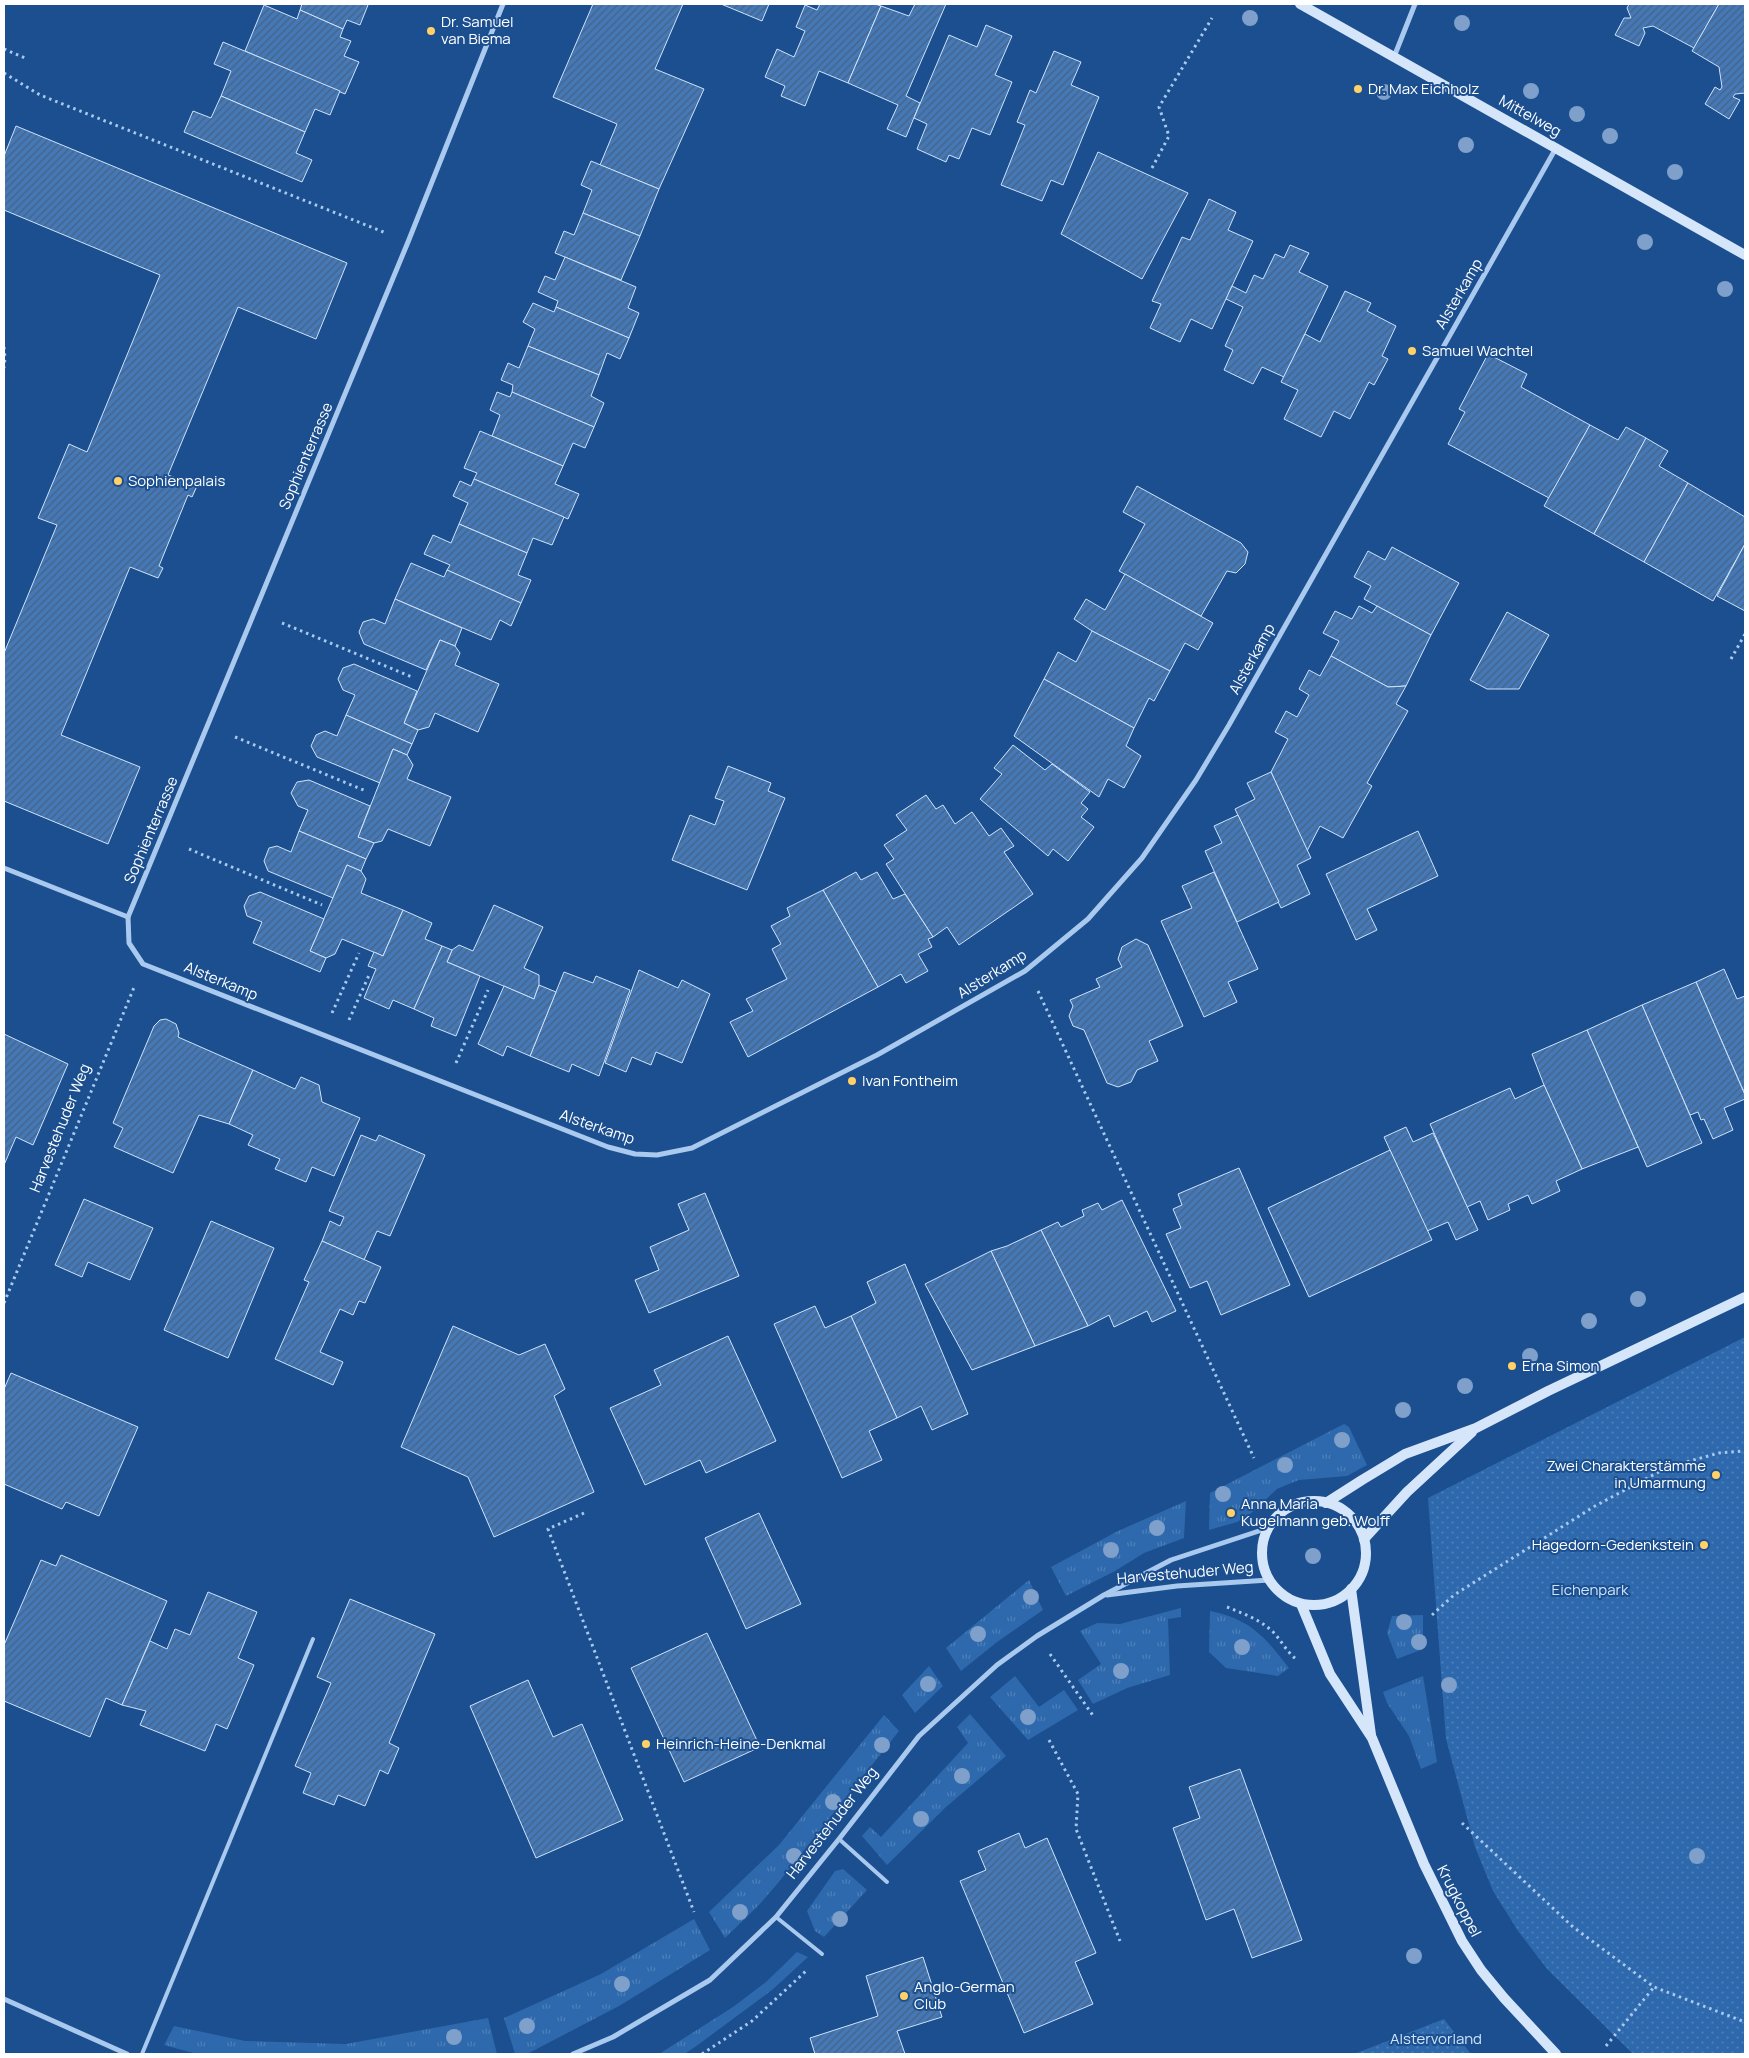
<svg xmlns="http://www.w3.org/2000/svg" width="1749" height="2058" font-family="Manrope,sans-serif">
<defs>
<pattern id="grass-tufts" width="24" height="20" patternUnits="userSpaceOnUse" patternTransform="scale(1.25)"><rect width="24" height="20" fill="#2e69ad"/><path d="M3 7l-1-3M5 7V3M7 7l1-3M15 17l-1-3M17 17v-4M19 17l1-3" fill="none" stroke="#4d80b9"/></pattern>
<pattern id="park-dots" width="8" height="8" patternUnits="userSpaceOnUse" patternTransform="scale(1.25)"><rect width="8" height="8" fill="#2e69ad"/><path d="M2 2h.1M6 6h.1" fill="none" stroke="#4d80b9" stroke-width="1.8" stroke-linecap="round"/></pattern>
<pattern id="building-hatch" width="6" height="6" patternUnits="userSpaceOnUse" patternTransform="scale(1.25)"><rect width="6" height="6" fill="#4478b7"/><path d="M-1 1l2-2M0 6l6-6M5 7l2-2" fill="none" stroke="#486282"/></pattern>
</defs>
<rect width="100%" height="100%" fill="#1b4f8f"/>
<g fill="url(#grass-tufts)">
<polygon points="1344,1424 1349,1427 1367,1465 1347,1476 1299,1480 1289,1484 1277,1489 1249,1515 1237,1522 1209,1530 1210,1493"/>
<polygon points="1186,1501 1184,1538 1144,1553 1115,1571 1066,1596 1051,1567 1118,1531"/>
<polygon points="1029,1580 1043,1610 997,1642 961,1671 946,1648"/>
<polygon points="1181,1608 1181,1617 1168,1619 1170,1675 1127,1688 1093,1704 1078,1680 1101,1664 1080,1631 1097,1623 1120,1624"/>
<path d="M1210,1611C1250,1619 1265,1637 1289,1668L1278,1676L1226,1668L1209,1652Z"/>
<polygon points="1423,1615 1423,1649 1397,1659 1387,1633 1392,1616"/>
<polygon points="929,1666 943,1686 915,1713 902,1695"/>
<polygon points="1015,1676 1039,1707 1064,1690 1078,1710 1028,1740 990,1697"/>
<polygon points="1423,1676 1437,1762 1421,1769 1409,1736 1387,1703 1383,1692"/>
<polygon points="970,1714 1006,1756 946,1807 887,1865 862,1836 870,1827 881,1837 968,1743 957,1727"/>
<polygon points="884,1715 899,1731 778,1883 759,1905 725,1938 709,1912 779,1845"/>
<polygon points="843,1869 867,1890 824,1937 815,1931 807,1911 835,1871"/>
<polygon points="694,1919 710,1950 619,2006 527,2054 515,2054 504,2018 601,1974"/>
<polygon points="797,1952 808,1957 772,1990 695,2047 684,2054 659,2054 733,2007 766,1982"/>
<polygon points="488,2018 497,2054 197,2054 164,2045 174,2026 245,2041 346,2044"/>
</g>
<g fill="url(#park-dots)">
<polygon points="1745,1337 1745,2054 1633,2054 1547,1969 1518,1931 1493,1891 1475,1847 1446,1739 1428,1498"/>
<polygon points="1444,2019 1471,2054 1354,2054"/>
</g>
<g fill="url(#building-hatch)" stroke="#cfe3fa">
<polygon points="302,4 365,4 368,5 360,25 347,20 343,29 300,10"/>
<polygon points="593,4 683,4 655,69 704,89 659,189 600,165 617,124 553,97"/>
<polygon points="721,4 769,4 762,21"/>
<polygon points="820,4 875,4 881,6 848,83 819,71 805,106 781,96 785,86 765,77 777,49 794,57 805,31 796,27 805,5 817,10"/>
<polygon points="915,4 946,4 906,96 920,103 906,137 887,129 898,105 848,83 881,6 909,16"/>
<polygon points="1629,4 1719,4 1694,48 1653,26 1643,28 1645,33 1639,46 1615,35 1624,18 1631,18 1627,8"/>
<polygon points="1719,4 1745,4 1745,93 1735,94 1733,97 1740,100 1729,119 1705,104 1715,87 1720,90 1722,87 1719,67 1692,51"/>
<polygon points="264,5 297,19 300,10 343,29 340,37 351,41 344,56 359,62 345,94 245,51"/>
<polygon points="986,25 1012,36 995,75 1012,82 990,135 972,128 959,159 949,155 946,162 917,149 927,124 914,118 949,35 977,47"/>
<polygon points="223,42 340,91 330,115 315,109 305,132 221,96 231,71 214,64"/>
<polygon points="1054,51 1081,62 1071,85 1099,97 1063,185 1051,180 1042,201 1001,185 1025,125 1017,122 1030,90 1036,93"/>
<polygon points="221,96 305,132 296,153 312,160 302,182 184,132 193,111 211,118"/>
<polygon points="16,126 347,263 316,339 238,307 168,475 197,486 192,497 188,495 159,566 163,568 158,578 130,567 61,735 140,767 108,844 4,801 4,653 57,525 38,518 69,444 87,452 160,275 4,210 4,156"/>
<polygon points="1098,152 1188,193 1142,279 1061,234"/>
<polygon points="591,161 659,189 640,236 583,213 592,190 581,185"/>
<polygon points="1209,199 1236,212 1228,230 1253,241 1212,329 1191,319 1180,342 1150,328 1161,304 1152,301 1182,237 1190,240"/>
<polygon points="583,213 640,236 621,280 555,253 564,231 574,235"/>
<polygon points="1290,245 1309,253 1299,272 1328,286 1284,377 1262,367 1253,384 1224,370 1233,350 1225,346 1243,307 1226,299 1232,286 1246,293 1254,275 1263,279 1275,254 1284,258"/>
<polygon points="565,257 636,287 628,308 639,313 629,338 556,307 558,301 538,292 545,276 555,280"/>
<polygon points="1345,291 1371,303 1367,311 1396,326 1382,356 1388,359 1374,385 1369,382 1350,419 1334,411 1321,437 1284,419 1298,390 1281,382 1305,334 1320,342"/>
<polygon points="533,303 554,312 556,307 629,338 620,359 607,353 599,375 528,346 535,329 523,322"/>
<polygon points="528,346 599,375 591,396 604,403 594,427 512,392 513,385 501,380 508,363 519,368"/>
<polygon points="1488,354 1527,374 1521,387 1590,425 1549,498 1448,444 1465,412 1459,409"/>
<polygon points="497,392 510,397 512,392 594,427 585,448 573,443 563,466 492,436 500,415 490,410"/>
<polygon points="1590,425 1618,440 1626,427 1646,438 1594,534 1544,506"/>
<polygon points="480,431 563,466 555,484 579,494 568,519 474,479 477,473 464,468"/>
<polygon points="1646,438 1668,451 1659,466 1688,483 1644,562 1594,534"/>
<polygon points="474,479 564,517 552,545 533,538 527,553 459,524 468,503 453,496 460,481 471,486"/>
<polygon points="1688,483 1745,517 1745,544 1713,601 1644,562"/>
<polygon points="1137,486 1241,543 1248,552 1245,564 1236,573 1227,571 1201,616 1119,571 1145,524 1123,512"/>
<polygon points="459,524 527,553 518,575 531,580 521,603 447,570 450,565 424,554 433,535 451,543"/>
<polygon points="1745,544 1745,611 1717,596"/>
<polygon points="1392,547 1459,583 1431,635 1364,599 1371,586 1354,577 1368,551 1385,560"/>
<polygon points="411,563 444,577 447,570 521,603 511,626 500,620 491,640 395,599"/>
<polygon points="1125,574 1213,623 1198,650 1185,643 1170,671 1092,631 1074,619 1086,599 1105,610"/>
<polygon points="395,599 462,628 455,646 440,640 426,670 364,644 359,632 363,622 373,619 385,624"/>
<polygon points="1359,606 1372,613 1377,606 1431,635 1406,686 1388,687 1331,656 1339,641 1323,633 1335,611 1352,619"/>
<polygon points="1507,612 1549,635 1519,689 1487,689 1470,680"/>
<polygon points="1092,631 1170,671 1154,701 1149,698 1134,728 1044,679 1058,652 1076,662"/>
<polygon points="440,640 455,646 460,653 455,665 499,684 478,732 435,713 429,727 418,730 404,723"/>
<polygon points="1331,656 1388,687 1406,686 1396,704 1408,711 1367,783 1372,786 1343,838 1320,826 1307,851 1271,772 1288,739 1275,732 1286,711 1297,717 1309,695 1299,689 1309,670 1320,676"/>
<polygon points="354,664 417,691 404,723 418,730 412,744 346,715 355,695 343,690 338,679 343,668"/>
<polygon points="1044,679 1134,728 1126,746 1141,756 1124,788 1108,779 1099,797 1014,736"/>
<polygon points="346,715 412,744 407,755 393,749 380,783 317,757 311,746 316,735 325,731 337,736"/>
<polygon points="1013,745 1045,770 1052,764 1090,792 1081,803 1088,809 1081,817 1094,827 1068,861 1053,849 1048,856 980,799 1002,774 994,768"/>
<polygon points="393,749 407,755 413,765 407,779 451,797 430,846 388,829 382,841 374,843 358,837"/>
<polygon points="728,766 771,783 768,791 785,798 747,890 672,860 690,815 715,825 724,801 715,798"/>
<polygon points="1271,772 1311,858 1297,865 1310,894 1281,908 1235,809 1255,799 1247,783"/>
<polygon points="309,780 370,806 358,837 374,843 366,859 299,831 308,810 298,806 291,793 297,782"/>
<polygon points="926,795 936,809 943,805 955,824 972,812 989,836 1001,828 1014,846 1004,852 1033,894 959,945 947,927 933,937 886,864 894,859 884,845 907,830 896,815"/>
<polygon points="1238,815 1279,902 1237,922 1205,851 1222,843 1214,826"/>
<polygon points="299,831 366,859 361,871 347,865 333,898 268,871 264,861 269,848 277,846 291,852"/>
<polygon points="1418,831 1438,876 1367,909 1377,930 1356,940 1326,874"/>
<polygon points="347,865 361,871 366,879 361,893 403,910 383,956 342,939 335,954 326,958 310,951"/>
<polygon points="856,872 861,880 877,872 893,899 905,894 933,937 928,939 932,947 918,954 928,971 906,983 901,974 878,987 823,890"/>
<polygon points="1214,872 1258,969 1228,982 1237,1002 1204,1017 1161,921 1192,908 1182,886"/>
<polygon points="823,890 878,987 748,1057 730,1022 753,1011 746,999 787,979 772,949 781,944 771,926 790,916 787,908"/>
<polygon points="260,892 324,919 310,951 326,958 320,972 253,943 262,922 247,916 244,906 249,896"/>
<polygon points="494,905 543,927 524,968 539,975 539,985 534,999 447,962 452,950 459,945 473,951"/>
<polygon points="403,910 432,923 425,939 442,946 414,1009 393,1000 389,1009 364,998 376,969 368,966 374,952 383,956"/>
<polygon points="1136,939 1148,945 1183,1026 1149,1041 1158,1061 1137,1070 1131,1082 1118,1087 1107,1083 1084,1030 1073,1026 1069,1016 1073,1006 1070,1000 1100,987 1096,979 1122,967 1118,959 1122,947"/>
<polygon points="442,946 452,950 447,962 480,976 456,1036 431,1026 434,1018 414,1009"/>
<polygon points="1724,969 1737,999 1745,996 1745,1090 1743,1090 1696,982"/>
<polygon points="639,970 678,988 682,980 710,994 682,1063 656,1052 651,1065 632,1057 626,1072 605,1063"/>
<polygon points="564,972 593,983 596,976 630,990 599,1076 572,1064 569,1072 530,1056"/>
<polygon points="1696,982 1745,1095 1745,1099 1724,1108 1733,1130 1713,1139 1704,1119 1701,1120 1698,1112 1690,1115 1642,1005"/>
<polygon points="539,985 556,992 530,1056 507,1046 503,1056 478,1044 504,986 534,999"/>
<polygon points="1642,1005 1702,1143 1647,1167 1587,1030"/>
<polygon points="166,1019 176,1024 179,1033 178,1037 253,1070 229,1124 199,1115 173,1173 114,1147 123,1128 113,1123 154,1026 160,1020"/>
<polygon points="1587,1030 1638,1147 1582,1169 1544,1085 1532,1054"/>
<polygon points="4,1034 68,1064 33,1145 16,1137 4,1165"/>
<polygon points="253,1070 295,1089 301,1077 319,1085 322,1102 360,1118 334,1176 312,1167 306,1182 275,1169 280,1159 248,1145 253,1135 229,1124"/>
<polygon points="1544,1085 1582,1169 1556,1181 1560,1191 1532,1204 1528,1195 1508,1204 1510,1210 1488,1220 1480,1201 1467,1207 1430,1124 1510,1088 1515,1099"/>
<polygon points="1406,1127 1413,1142 1433,1133 1478,1230 1456,1240 1448,1222 1427,1231 1384,1137"/>
<polygon points="361,1135 376,1141 379,1135 425,1155 390,1236 377,1231 364,1260 322,1241 330,1221 340,1226 344,1217 329,1211"/>
<polygon points="1390,1150 1432,1240 1309,1297 1268,1208"/>
<polygon points="1239,1168 1290,1285 1221,1315 1207,1281 1190,1288 1166,1234 1181,1228 1173,1209 1182,1205 1178,1194"/>
<polygon points="705,1193 739,1276 649,1313 635,1280 659,1270 650,1247 689,1230 678,1204"/>
<polygon points="84,1199 153,1228 130,1280 88,1262 82,1277 55,1265"/>
<polygon points="1122,1200 1176,1311 1152,1322 1147,1311 1114,1327 1109,1315 1088,1326 1041,1230 1058,1222 1061,1227 1084,1216 1082,1210 1098,1203 1102,1210"/>
<polygon points="211,1221 274,1248 228,1358 164,1330"/>
<polygon points="1041,1230 1088,1326 1035,1346 991,1251 1007,1246"/>
<polygon points="322,1241 381,1267 365,1303 359,1301 353,1315 340,1309 320,1352 343,1362 333,1385 275,1359 309,1282 304,1280"/>
<polygon points="991,1251 1035,1346 972,1370 925,1284"/>
<polygon points="905,1264 968,1414 932,1430 921,1406 897,1418 851,1316 876,1303 867,1282"/>
<polygon points="815,1306 825,1328 851,1316 897,1418 869,1431 882,1460 842,1478 774,1324"/>
<polygon points="453,1326 519,1355 545,1344 565,1389 554,1396 594,1492 494,1537 468,1477 401,1447"/>
<polygon points="728,1336 776,1441 706,1473 700,1460 645,1485 610,1408 661,1385 654,1370"/>
<polygon points="11,1373 138,1427 99,1516 66,1502 62,1509 4,1484 4,1389"/>
<polygon points="759,1513 801,1604 746,1629 705,1538"/>
<polygon points="61,1555 167,1601 122,1705 106,1698 90,1737 4,1701 4,1645 41,1560 56,1566"/>
<polygon points="208,1592 257,1612 238,1658 254,1665 227,1729 216,1724 205,1751 140,1725 146,1711 122,1705 150,1641 167,1649 175,1629 190,1635"/>
<polygon points="350,1599 435,1634 389,1743 399,1748 388,1774 380,1770 365,1806 338,1795 334,1805 303,1793 311,1773 295,1766 331,1683 317,1677"/>
<polygon points="707,1633 760,1747 684,1782 631,1668"/>
<polygon points="528,1680 553,1737 582,1724 623,1820 536,1858 470,1706"/>
<polygon points="1240,1769 1302,1940 1252,1958 1234,1909 1206,1920 1173,1828 1200,1818 1189,1787"/>
<polygon points="1019,1833 1025,1848 1047,1838 1096,1953 1075,1962 1093,2004 1024,2033 960,1881 986,1870 978,1851"/>
<polygon points="923,1957 942,2017 897,2031 905,2054 815,2054 810,2038 878,2016 866,1976"/>
</g>
<g fill="none" stroke-linecap="round" stroke-linejoin="round">
<g stroke="#a9c9ee" stroke-width="3" stroke-dasharray="2.5 4" stroke-linecap="butt">
<polyline points="4,49 25,58"/>
<polyline points="4,73 40,95 386,233"/>
<polyline points="1152,168 1169,136 1159,107 1212,18"/>
<polyline points="4,347 5,358 4,368"/>
<polyline points="282,623 412,677"/>
<polyline points="1731,659 1745,634"/>
<polyline points="235,737 366,791"/>
<polyline points="189,849 322,905"/>
<polyline points="1038,991 1254,1458"/>
<polyline points="332,1013 359,953"/>
<polyline points="349,1020 370,973"/>
<polyline points="456,1063 488,990"/>
<polyline points="4,1303 135,985"/>
<polyline points="584,1513 548,1529 694,1912"/>
<path d="M1227,1607C1244,1614 1262,1620 1275,1634C1282,1642 1287,1652 1296,1659"/>
<polyline points="1432,1615 1454,1595 1595,1506 1668,1467 1719,1453 1745,1451"/>
<polyline points="1050,1654 1094,1717"/>
<polyline points="1049,1740 1078,1794 1076,1829 1120,1941"/>
<polyline points="1462,1823 1573,1927 1654,1987 1745,2022"/>
<polyline points="1606,2046 1654,1987"/>
<polyline points="702,2054 752,2021 806,1971"/>
</g>
<g stroke="#a9c9ee" stroke-width="4">
<polyline points="839,1839 887,1882"/>
<polyline points="776,1917 822,1954"/>
<polyline points="142,2054 313,1639"/>
</g>
<g stroke="#a9c9ee" stroke-width="5">
<polyline points="503,4 408,242 128,917 129,943 143,964 608,1147 635,1154 657,1155 692,1148 877,1055 1025,971 1088,919 1142,858 1196,780 1229,725 1556,148"/>
<polyline points="1394,57 1415,4"/>
<polyline points="4,868 128,917"/>
<polyline points="1107,1595 1177,1586 1269,1580"/>
<polyline points="4,1999 127,2054"/>
<polyline points="573,2054 613,2037 710,1980 776,1917 839,1839 919,1736 997,1665 1037,1636 1104,1595 1171,1560 1268,1528"/>
</g>
<g stroke="#d6e6fa" stroke-width="10">
<polyline points="1300,4 1745,255"/>
<circle cx="1314" cy="1553" r="52"/>
<polyline points="1326,1503 1362,1480 1405,1454 1476,1428 1548,1391 1745,1297"/>
<polyline points="1364,1539 1407,1492 1472,1432"/>
<polyline points="1351,1589 1371,1735"/>
<polyline points="1301,1604 1330,1674 1372,1738 1424,1864 1462,1941 1481,1970 1504,1998 1556,2054"/>
</g>
</g>
<g fill="#7ea0ca">
<circle cx="1250" cy="18" r="8"/>
<circle cx="1462" cy="23" r="8"/>
<circle cx="1531" cy="91" r="8"/>
<circle cx="1384" cy="92" r="8"/>
<circle cx="1577" cy="114" r="8"/>
<circle cx="1610" cy="136" r="8"/>
<circle cx="1466" cy="145" r="8"/>
<circle cx="1675" cy="172" r="8"/>
<circle cx="1645" cy="242" r="8"/>
<circle cx="1725" cy="289" r="8"/>
<circle cx="1638" cy="1299" r="8"/>
<circle cx="1589" cy="1321" r="8"/>
<circle cx="1530" cy="1356" r="8"/>
<circle cx="1465" cy="1386" r="8"/>
<circle cx="1403" cy="1410" r="8"/>
<circle cx="1342" cy="1440" r="8"/>
<circle cx="1285" cy="1465" r="8"/>
<circle cx="1223" cy="1494" r="8"/>
<circle cx="1157" cy="1528" r="8"/>
<circle cx="1111" cy="1550" r="8"/>
<circle cx="1313" cy="1556" r="8"/>
<circle cx="1031" cy="1597" r="8"/>
<circle cx="1404" cy="1622" r="8"/>
<circle cx="978" cy="1634" r="8"/>
<circle cx="1419" cy="1642" r="8"/>
<circle cx="1242" cy="1647" r="8"/>
<circle cx="1121" cy="1671" r="8"/>
<circle cx="928" cy="1684" r="8"/>
<circle cx="1449" cy="1685" r="8"/>
<circle cx="1028" cy="1717" r="8"/>
<circle cx="882" cy="1745" r="8"/>
<circle cx="962" cy="1776" r="8"/>
<circle cx="833" cy="1802" r="8"/>
<circle cx="921" cy="1819" r="8"/>
<circle cx="794" cy="1856" r="8"/>
<circle cx="1697" cy="1856" r="8"/>
<circle cx="740" cy="1912" r="8"/>
<circle cx="840" cy="1919" r="8"/>
<circle cx="1414" cy="1956" r="8"/>
<circle cx="622" cy="1984" r="8"/>
<circle cx="527" cy="2026" r="8"/>
<circle cx="454" cy="2037" r="8"/>
</g>
<g fill="#ffd166" stroke="#1b4f8f" stroke-width="2">
<circle cx="431" cy="31" r="5"/>
<circle cx="1358" cy="89" r="5"/>
<circle cx="1412" cy="351" r="5"/>
<circle cx="118" cy="481" r="5"/>
<circle cx="852" cy="1081" r="5"/>
<circle cx="1512" cy="1366" r="5"/>
<circle cx="1716" cy="1475" r="5"/>
<circle cx="1231" cy="1513" r="5"/>
<circle cx="1704" cy="1545" r="5"/>
<circle cx="646" cy="1744" r="5"/>
<circle cx="904" cy="1996" r="5"/>
</g>
<g text-anchor="middle" stroke-width="4" stroke-linejoin="round" paint-order="stroke">
<g font-size="15" fill="#fff" stroke="#1b4f8f" text-anchor="start">
<text x="441" y="27">Dr. Samuel<tspan x="441" dy="17">van Biema</tspan></text>
<text x="1368" y="94">Dr. Max Eichholz</text>
<text x="1422" y="356">Samuel Wachtel</text>
<text x="128" y="486">Sophienpalais</text>
<text x="862" y="1086">Ivan Fontheim</text>
<text x="1522" y="1371">Erna Simon</text>
<text x="1706" y="1471" text-anchor="end">Zwei Charakterstämme<tspan x="1706" dy="17">in Umarmung</tspan></text>
<text x="1241" y="1509">Anna Maria<tspan x="1241" dy="17">Kugelmann geb. Wolff</tspan></text>
<text x="1694" y="1550" text-anchor="end">Hagedorn-Gedenkstein</text>
<text x="656" y="1749">Heinrich-Heine-Denkmal</text>
<text x="914" y="1992">Anglo-German<tspan x="914" dy="17">Club</tspan></text>
</g>
<g font-size="15" fill="#fff" stroke="#1b4f8f">
<text transform="translate(1530 116) rotate(29)" y="5">Mittelweg</text>
<text transform="translate(1459 294) rotate(-60)" y="5">Alsterkamp</text>
<text transform="translate(306 456) rotate(-67)" y="5">Sophienterrasse</text>
<text transform="translate(1252 659) rotate(-61)" y="5">Alsterkamp</text>
<text transform="translate(151 830) rotate(-67)" y="5">Sophienterrasse</text>
<text transform="translate(992 974) rotate(-32)" y="5">Alsterkamp</text>
<text transform="translate(221 981) rotate(22)" y="5">Alsterkamp</text>
<text transform="translate(597 1127) rotate(19)" y="5">Alsterkamp</text>
<text transform="translate(60 1128) rotate(-68)" y="5">Harvestehuder Weg</text>
<text transform="translate(1185 1573) rotate(-5)" y="5">Harvestehuder Weg</text>
<text transform="translate(832 1823) rotate(-52)" y="5">Harvestehuder Weg</text>
<text transform="translate(1459 1901) rotate(63)" y="5">Krugkoppel</text>
</g>
<g font-size="15" fill="#cfe3fa" stroke="#1b4f8f">
<text x="1590" y="1595">Eichenpark</text>
<text x="1436" y="2044">Alstervorland</text>
</g>
</g>
<rect width="1749" height="2058" fill="none" stroke="#ffffff" stroke-width="10"/>
</svg>
